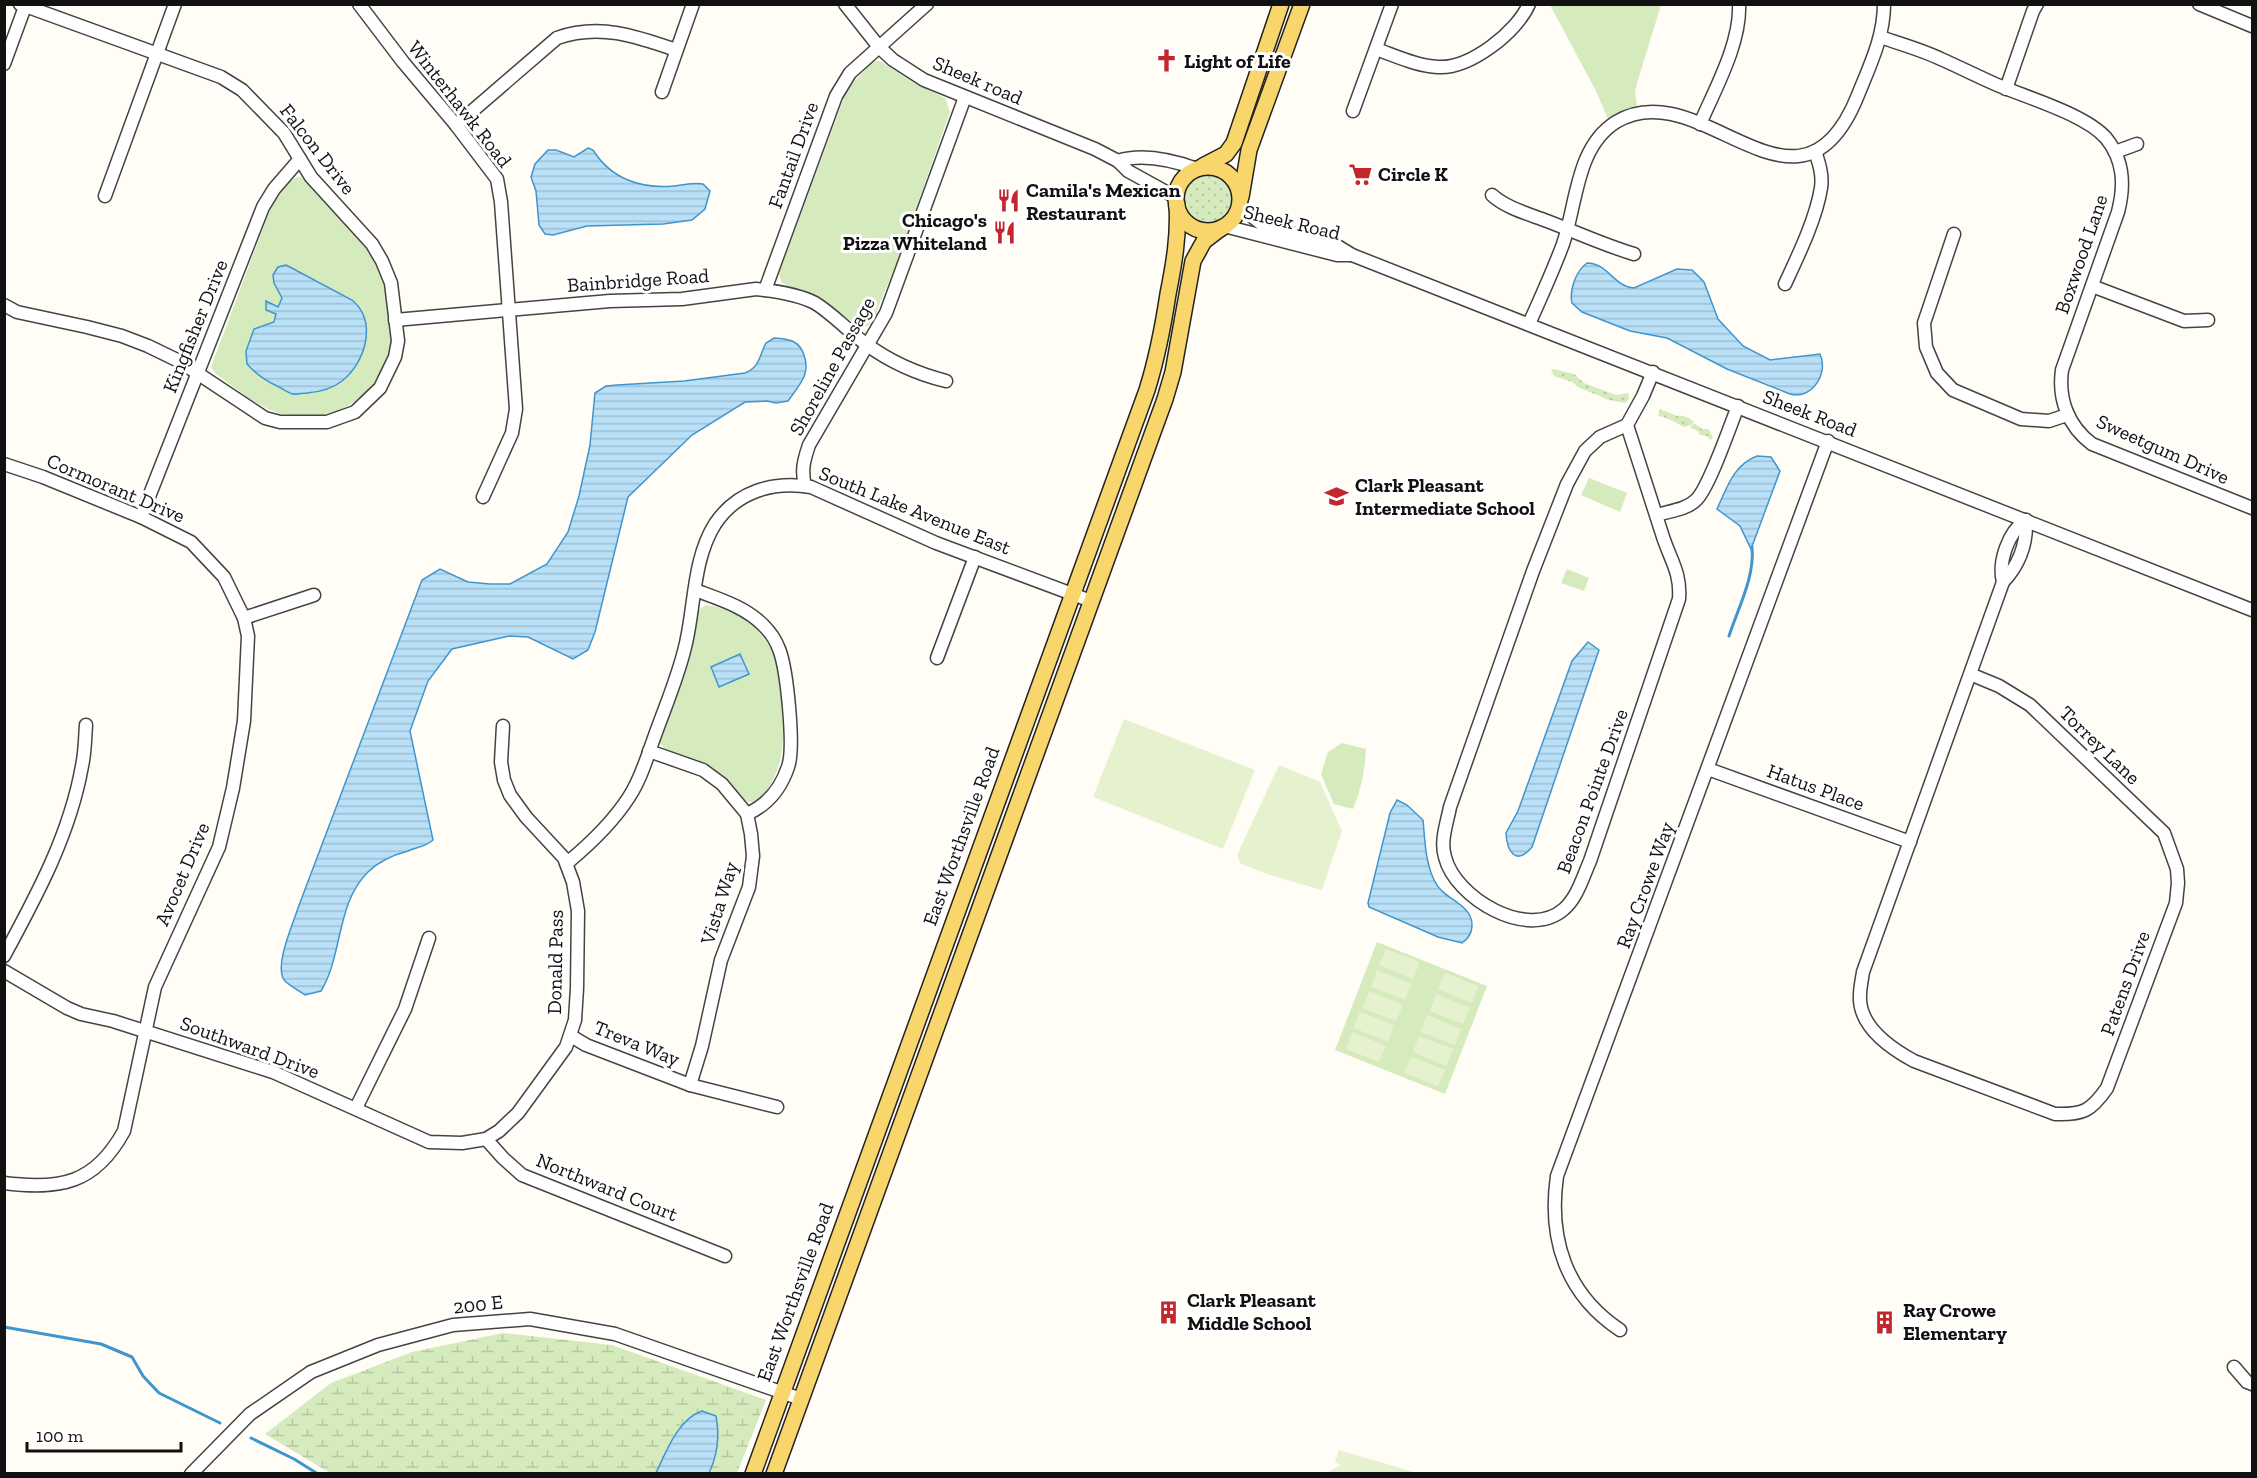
<svg xmlns="http://www.w3.org/2000/svg" width="2257" height="1478" font-family="'Zilla Slab',serif">
<defs>
<pattern id="wetland-marsh" width="20" height="14" patternUnits="userSpaceOnUse" patternTransform="scale(1.5)"><rect width="20" height="14" fill="#d5ebbd"/><path d="M1 5h8M5 5V1M11 12h8M15 12V8" fill="none" stroke="#b6c8a1"/></pattern>
<pattern id="garden-dots" width="8" height="8" patternUnits="userSpaceOnUse" patternTransform="scale(1.5)"><rect width="8" height="8" fill="#d5ebbd"/><path d="M2 2h.1M6 6h.1" fill="none" stroke="#b6c8a1" stroke-width="1.8" stroke-linecap="round"/></pattern>
<pattern id="water-rules" width="6" height="5" patternUnits="userSpaceOnUse" patternTransform="scale(1.5)"><rect width="6" height="5" fill="#b9e0f7"/><path d="M0 2.5h6" fill="none" stroke="#9ebfd3"/></pattern>
</defs>
<rect width="100%" height="100%" fill="#fffdf5"/>
<polygon fill="url(#wetland-marsh)" points="503,1333 612,1345 766,1400 737,1473 330,1473 265,1434 331,1383 412,1352"/>
<g fill="#d5ebbd">
<polygon points="1550,5 1661,5 1637,83 1635,92 1637,106 1608,119 1596,91"/>
<polygon points="873,61 880,61 914,83 945,98 950,112 897,262 877,310 877,319 874,320 866,327 855,324 817,298 782,283 779,274 845,95 853,83"/>
<path d="M301,177L309,183C330,212 370,244 382,276C390,297 394,326 390,348C381,393 336,424 291,416C262,412 239,390 216,374L211,367L271,207C278,194 285,178 301,177Z"/>
<polygon points="1589,478 1627,493 1620,512 1581,495"/>
<polygon points="1567,569 1589,578 1584,591 1561,583"/>
<path d="M706,605C741,609 772,636 779,671C782,682 781,695 782,707C784,738 785,763 767,790C763,796 756,803 749,802C740,800 725,777 715,771C699,760 670,759 659,742L693,641L697,615L700,609Z"/>
<path d="M1342,743L1366,749C1365,769 1361,790 1353,809L1334,804L1321,774L1328,752Z"/>
<polygon points="1377,942 1487,986 1445,1094 1335,1050"/>
</g>
<g fill="url(#garden-dots)">
<circle cx="1208" cy="200" r="24"/>
<polygon points="1553,369 1574,374 1584,383 1616,395 1628,393 1629,399 1625,403 1609,400 1578,387 1572,382 1554,376 1551,370"/>
<path d="M1660,409L1677,416C1681,414 1691,418 1694,422L1691,425L1695,424L1702,429H1709L1713,438L1710,440L1707,436L1700,435L1698,431L1691,428V425L1684,427C1678,424 1665,416 1658,416Z"/>
</g>
<g fill="#e6f2cf">
<polygon points="1124,719 1255,770 1223,849 1093,797"/>
<polygon points="1279,765 1320,782 1342,831 1322,890 1273,876 1241,864 1237,855"/>
<polygon points="1386,949 1420,962 1413,979 1379,965"/>
<polygon points="1377,970 1411,984 1405,1000 1371,987"/>
<polygon points="1445,973 1478,986 1472,1003 1438,989"/>
<polygon points="1369,991 1403,1005 1396,1021 1362,1008"/>
<polygon points="1436,994 1470,1008 1463,1024 1430,1011"/>
<polygon points="1360,1012 1394,1025 1388,1042 1354,1028"/>
<polygon points="1427,1015 1461,1029 1455,1045 1421,1032"/>
<polygon points="1352,1032 1386,1046 1379,1062 1346,1049"/>
<polygon points="1419,1036 1453,1049 1446,1066 1413,1052"/>
<polygon points="1411,1057 1445,1070 1438,1086 1404,1073"/>
<polygon points="1339,1450 1417,1473 1326,1473 1341,1465 1335,1462"/>
</g>
<g fill="url(#water-rules)" stroke="#3f96cf" stroke-width="1.5">
<path d="M588,148L593,150C611,179 641,189 674,186C684,185 694,182 703,184L710,191L705,209L692,220L663,224L587,226L553,235L545,234L539,225L536,191L531,177L535,164L548,150H556L574,157Z"/>
<path d="M1587,263C1608,263 1614,287 1634,288L1677,269L1692,270L1704,282L1718,319L1743,346L1770,360L1820,354C1829,373 1812,400 1790,394L1727,369L1667,338L1630,331L1582,312L1572,303C1569,290 1576,271 1587,263Z"/>
<path d="M286,265L352,300C378,322 365,363 342,381C332,389 319,392 307,393C303,393 297,395 293,394C288,393 282,388 277,386C266,381 255,373 247,364L246,351L254,329L274,322L276,314L266,310V301L278,307L282,298L274,283L273,275L278,267Z"/>
<path d="M774,338C789,339 799,340 804,355C811,375 799,385 788,401L776,403L767,401L745,402L692,435L628,497L595,632L588,650L573,659L528,637L509,636L452,649L428,681L410,731L433,840C425,847 417,847 408,851C393,855 378,862 368,872C336,903 343,955 321,991L305,995C298,990 290,986 285,981C273,968 293,924 298,908L422,580L440,569L468,582L490,584H510L547,564L568,532L579,496L590,445L595,393L606,386L617,385L684,381L745,373C760,367 759,356 766,343Z"/>
<path d="M1757,456L1771,457L1780,471L1751,549L1740,526L1717,509C1727,488 1733,465 1757,456Z"/>
<path d="M1588,642L1599,650L1532,847C1516,866 1507,852 1506,833L1518,811L1572,661Z"/>
<polygon points="740,654 749,674 719,687 711,667"/>
<path d="M1397,800L1407,805L1423,820C1425,840 1425,861 1434,880C1441,895 1454,898 1464,908C1476,919 1474,935 1462,943L1438,937L1369,907L1368,903L1390,813Z"/>
<path d="M702,1411L716,1416C720,1437 718,1454 709,1473H656C666,1452 678,1419 702,1411Z"/>
</g>
<g fill="none" stroke-linecap="round" stroke-linejoin="round">
<g stroke="#3f96cf" stroke-width="3">
<path d="M1729,636C1738,608 1755,577 1752,547"/>
<polyline points="4,1327 101,1344 132,1357 143,1376 159,1393 220,1423"/>
<polyline points="251,1438 294,1459 318,1474"/>
</g>
<defs>
<g id="minor">
<polyline points="359,4 403,62 456,125 497,179 501,202 516,409 512,433 483,497"/>
<polyline points="845,4 879,47 893,60 924,80 1095,149 1118,161 1128,171 1177,198"/>
<polyline points="2199,4 2252,26"/>
<path d="M1880,37C1901,44 1922,50 1941,59C1959,67 1977,76 1995,84C2025,97 2085,114 2106,138C2124,160 2125,185 2118,212L2062,370C2058,399 2068,426 2092,444L2252,508"/>
<path d="M1376,49C1396,56 1417,66 1438,67C1470,69 1517,32 1529,4"/>
<polyline points="4,64 26,4"/>
<polyline points="2006,89 2033,11 2037,4"/>
<polyline points="662,92 693,4"/>
<polyline points="1353,111 1392,4"/>
<path d="M1700,124C1715,89 1741,43 1739,4"/>
<path d="M456,125L557,38C599,23 636,36 676,50"/>
<polyline points="2115,152 2137,144"/>
<path d="M1118,161C1143,153 1172,160 1197,169"/>
<path d="M1492,195C1506,208 1529,214 1547,221C1576,232 1604,245 1634,254"/>
<polyline points="105,196 175,4"/>
<polyline points="1240,207 1263,225 1339,247 1352,255 2252,610"/>
<polyline points="1224,226 1337,255 1352,255"/>
<polyline points="1954,234 1924,323 1926,347 1937,373 1953,390 2021,419 2049,421 2067,415"/>
<path d="M1785,284C1798,256 1816,219 1821,188C1823,175 1819,163 1815,151"/>
<polyline points="2092,286 2184,321 2208,320"/>
<polyline points="765,290 836,96 850,73 927,4"/>
<polyline points="4,305 17,312 87,327 122,336 148,346 179,361 265,418 280,422 327,422 355,412 380,388 395,357 398,341 391,283 382,261 372,244 311,177 284,133 242,90 221,77 20,4"/>
<path d="M395,320L610,301L682,299L756,289C775,291 798,294 815,303C833,314 849,332 866,344C889,361 918,374 946,381"/>
<path d="M1529,324C1541,297 1553,271 1563,244C1577,203 1576,147 1616,122C1701,70 1799,243 1858,95C1870,65 1884,37 1884,4"/>
<path d="M1627,425C1639,463 1651,500 1663,537C1671,561 1681,573 1679,599L1590,861C1583,877 1577,898 1564,909C1528,941 1455,898 1445,857C1440,841 1447,823 1450,807L1533,571L1567,484L1585,451L1600,437L1627,425L1643,396L1653,372"/>
<path d="M4,464L43,477L141,517L191,542L224,577L244,618L248,636L244,721L233,788L219,847L155,987L124,1131C95,1184 60,1190 4,1183"/>
<path d="M805,486C801,470 804,460 809,445L886,313L965,97"/>
<path d="M1657,515C1669,511 1686,510 1696,500C1709,488 1730,426 1738,406"/>
<polyline points="141,517 263,207 274,189 300,159"/>
<path d="M2003,582C1998,562 2008,532 2026,520"/>
<path d="M695,590C719,599 746,607 764,626C770,632 776,641 779,649C787,669 795,748 788,767C781,788 767,805 747,814"/>
<polyline points="244,618 314,595"/>
<polyline points="937,658 975,557"/>
<path d="M1970,674L1999,686L2030,705L2164,833L2177,869L2178,883L2176,903L2107,1088C2091,1111 2083,1115 2055,1114L1914,1061C1890,1048 1858,1026 1860,995C1860,988 1862,979 1863,972L2003,582C2019,565 2027,544 2026,520"/>
<polyline points="649,751 703,770 722,784 747,814 751,834 753,856 749,887 721,960 702,1046 690,1085"/>
<polyline points="1708,769 1910,842"/>
<path d="M567,863C590,844 613,822 629,797C641,779 647,757 654,738C665,707 679,675 686,643C695,604 693,559 715,524C737,491 773,481 811,487L936,543L1091,601"/>
<path d="M4,956C37,895 70,834 82,766C85,753 85,738 86,725"/>
<polyline points="4,971 67,1008 81,1014 113,1021 273,1072 429,1142 462,1143 486,1139 499,1131 518,1113 566,1047 575,1020 577,988 578,911 573,882 564,858 526,817 510,795 504,780 501,762 503,726"/>
<polyline points="571,1036 586,1045 690,1085 777,1107"/>
<polyline points="356,1108 405,1009 429,938"/>
<polyline points="486,1139 503,1158 522,1175 725,1256"/>
<path d="M1620,1330C1566,1294 1548,1239 1557,1176L1828,441"/>
<polyline points="2234,1367 2247,1382 2252,1384"/>
<polyline points="191,1474 250,1414 311,1372 378,1345 453,1325 530,1319 615,1334 801,1399"/>
</g>
<g id="major">
<polyline points="1203,166 1226,154 1234,143 1281,4"/>
<circle cx="1208" cy="199" r="32"/>
<polyline points="1241,197 1249,150 1302,4"/>
<path d="M753,1474L1147,390C1157,358 1163,327 1168,294C1174,264 1179,235 1177,205"/>
<polyline points="774,1474 1165,399 1173,372 1193,261 1204,241 1221,228"/>
</g>
</defs>
<use href="#minor" stroke="#444" stroke-width="15"/>
<use href="#major" stroke="#222" stroke-width="18"/>
<use href="#minor" stroke="#fff" stroke-width="12"/>
<use href="#major" stroke="#f9d66b" stroke-width="15"/>
</g>
<defs>
<symbol id="church-bare" viewBox="-9 -9 18 18"><path d="M-1.2-6h2.4v3.5h3.3v2.4h-3.3V6h-2.4V-.1h-3.3v-2.4h3.3Z" fill="#c4262e" stroke="#fff" stroke-width="2.5" paint-order="stroke"/></symbol>
<symbol id="supermarket-bare" viewBox="-9 -9 18 18"><path d="M-6-5.5h2.5l.6 2H6L4.5 2H-2.5L-4.4-4H-6ZM-1.5 3.2a1.3 1.3 0 1 0 .1 0ZM3 3.2a1.3 1.3 0 1 0 .1 0Z" fill="#c4262e" stroke="#fff" stroke-width="2.5" paint-order="stroke"/></symbol>
<symbol id="restaurant-bare" viewBox="-9 -9 18 18"><path d="M-5-6h1v4h1v-4h1v4h1v-4h1v5L-1.5 .5V6h-2V.5L-5-1ZM5-6V6H3V1.5H1.5Q1.5-4 5-6Z" fill="#c4262e" stroke="#fff" stroke-width="2.5" paint-order="stroke"/></symbol>
<symbol id="school-bare" viewBox="-9 -9 18 18"><path d="M0-5L7-2L0 1L-7-2ZM-4 1L0 2.5L4 1V4Q0 6-4 4Z" fill="#c4262e" stroke="#fff" stroke-width="2.5" paint-order="stroke"/></symbol>
<symbol id="building-bare" viewBox="-9 -9 18 18"><path d="M-4-6H4V6H1V3H-1V6H-4ZM-2.5-4.3h1.7v1.8h-1.7ZM.8-4.3h1.7v1.8H.8ZM-2.5-1h1.7V.8h-1.7ZM.8-1h1.7V.8H.8Z" fill="#c4262e" stroke="#fff" stroke-width="2.5" paint-order="stroke"/></symbol>
</defs>
<g fill-rule="evenodd">
<use href="#church-bare" x="1150" y="44" width="33" height="33"/>
<use href="#supermarket-bare" x="1344" y="158" width="33" height="33"/>
<use href="#restaurant-bare" x="992" y="184" width="33" height="33"/>
<use href="#restaurant-bare" x="988" y="216" width="33" height="33"/>
<use href="#school-bare" x="1320" y="480" width="33" height="33"/>
<use href="#building-bare" x="1152" y="1296" width="33" height="33"/>
<use href="#building-bare" x="1868" y="1306" width="33" height="33"/>
</g>
<g text-anchor="middle" stroke-width="6" stroke-linejoin="round" paint-order="stroke">
<g font-size="20" font-weight="bold" fill="#111" stroke="#fff" text-anchor="start">
<text x="1184" y="68">Light of Life</text>
<text x="1378" y="181">Circle K</text>
<text x="1026" y="197">Camila's Mexican<tspan x="1026" dy="23">Restaurant</tspan></text>
<text x="987" y="227" text-anchor="end">Chicago's<tspan x="987" dy="23">Pizza Whiteland</tspan></text>
<text x="1355" y="492">Clark Pleasant<tspan x="1355" dy="23">Intermediate School</tspan></text>
<text x="1187" y="1307">Clark Pleasant<tspan x="1187" dy="23">Middle School</tspan></text>
<text x="1903" y="1317">Ray Crowe<tspan x="1903" dy="23">Elementary</tspan></text>
</g>
<g font-size="20" fill="#111" stroke="#fff">
<text transform="translate(978 80) rotate(23)" y="7">Sheek road</text>
<text transform="translate(460 104) rotate(52)" y="7">Winterhawk Road</text>
<text transform="translate(318 149) rotate(52)" y="7">Falcon Drive</text>
<text transform="translate(793 155) rotate(-70)" y="7">Fantail Drive</text>
<text transform="translate(1292 222) rotate(13)" y="7">Sheek Road</text>
<text transform="translate(2081 254) rotate(-71)" y="7">Boxwood Lane</text>
<text transform="translate(638 280) rotate(-4)" y="7">Bainbridge Road</text>
<text transform="translate(195 326) rotate(-68)" y="7">Kingfisher Drive</text>
<text transform="translate(832 366) rotate(-61)" y="7">Shoreline Passage</text>
<text transform="translate(1810 413) rotate(21)" y="7">Sheek Road</text>
<text transform="translate(2163 449) rotate(24)" y="7">Sweetgum Drive</text>
<text transform="translate(116 488) rotate(23)" y="7">Cormorant Drive</text>
<text transform="translate(915 510) rotate(22)" y="7">South Lake Avenue East</text>
<text transform="translate(2100 745) rotate(44)" y="7">Torrey Lane</text>
<text transform="translate(1816 787) rotate(20)" y="7">Hatus Place</text>
<text transform="translate(1592 791) rotate(-70)" y="7">Beacon Pointe Drive</text>
<text transform="translate(961 836) rotate(-70)" y="7">East Worthsville Road</text>
<text transform="translate(182 874) rotate(-67)" y="7">Avocet Drive</text>
<text transform="translate(1645 885) rotate(-70)" y="7">Ray Crowe Way</text>
<text transform="translate(719 903) rotate(-73)" y="7">Vista Way</text>
<text transform="translate(555 962) rotate(-89)" y="7">Donald Pass</text>
<text transform="translate(2125 983) rotate(-70)" y="7">Patens Drive</text>
<text transform="translate(637 1043) rotate(22)" y="7">Treva Way</text>
<text transform="translate(250 1047) rotate(20)" y="7">Southward Drive</text>
<text transform="translate(607 1187) rotate(22)" y="7">Northward Court</text>
<text transform="translate(795 1292) rotate(-70)" y="7">East Worthsville Road</text>
<text transform="translate(478 1304) rotate(-6)" y="7">200 E</text>
</g>
</g>
<rect width="2257" height="1478" fill="none" stroke="#111111" stroke-width="12"/>
<path d="M27 1442v9h154v-9" fill="none" stroke="#111111" stroke-width="3"/>
<text x="36" y="1442" font-size="18" fill="#111111" stroke="#ffffff" stroke-width="4.5" paint-order="stroke">100 m</text>
</svg>
